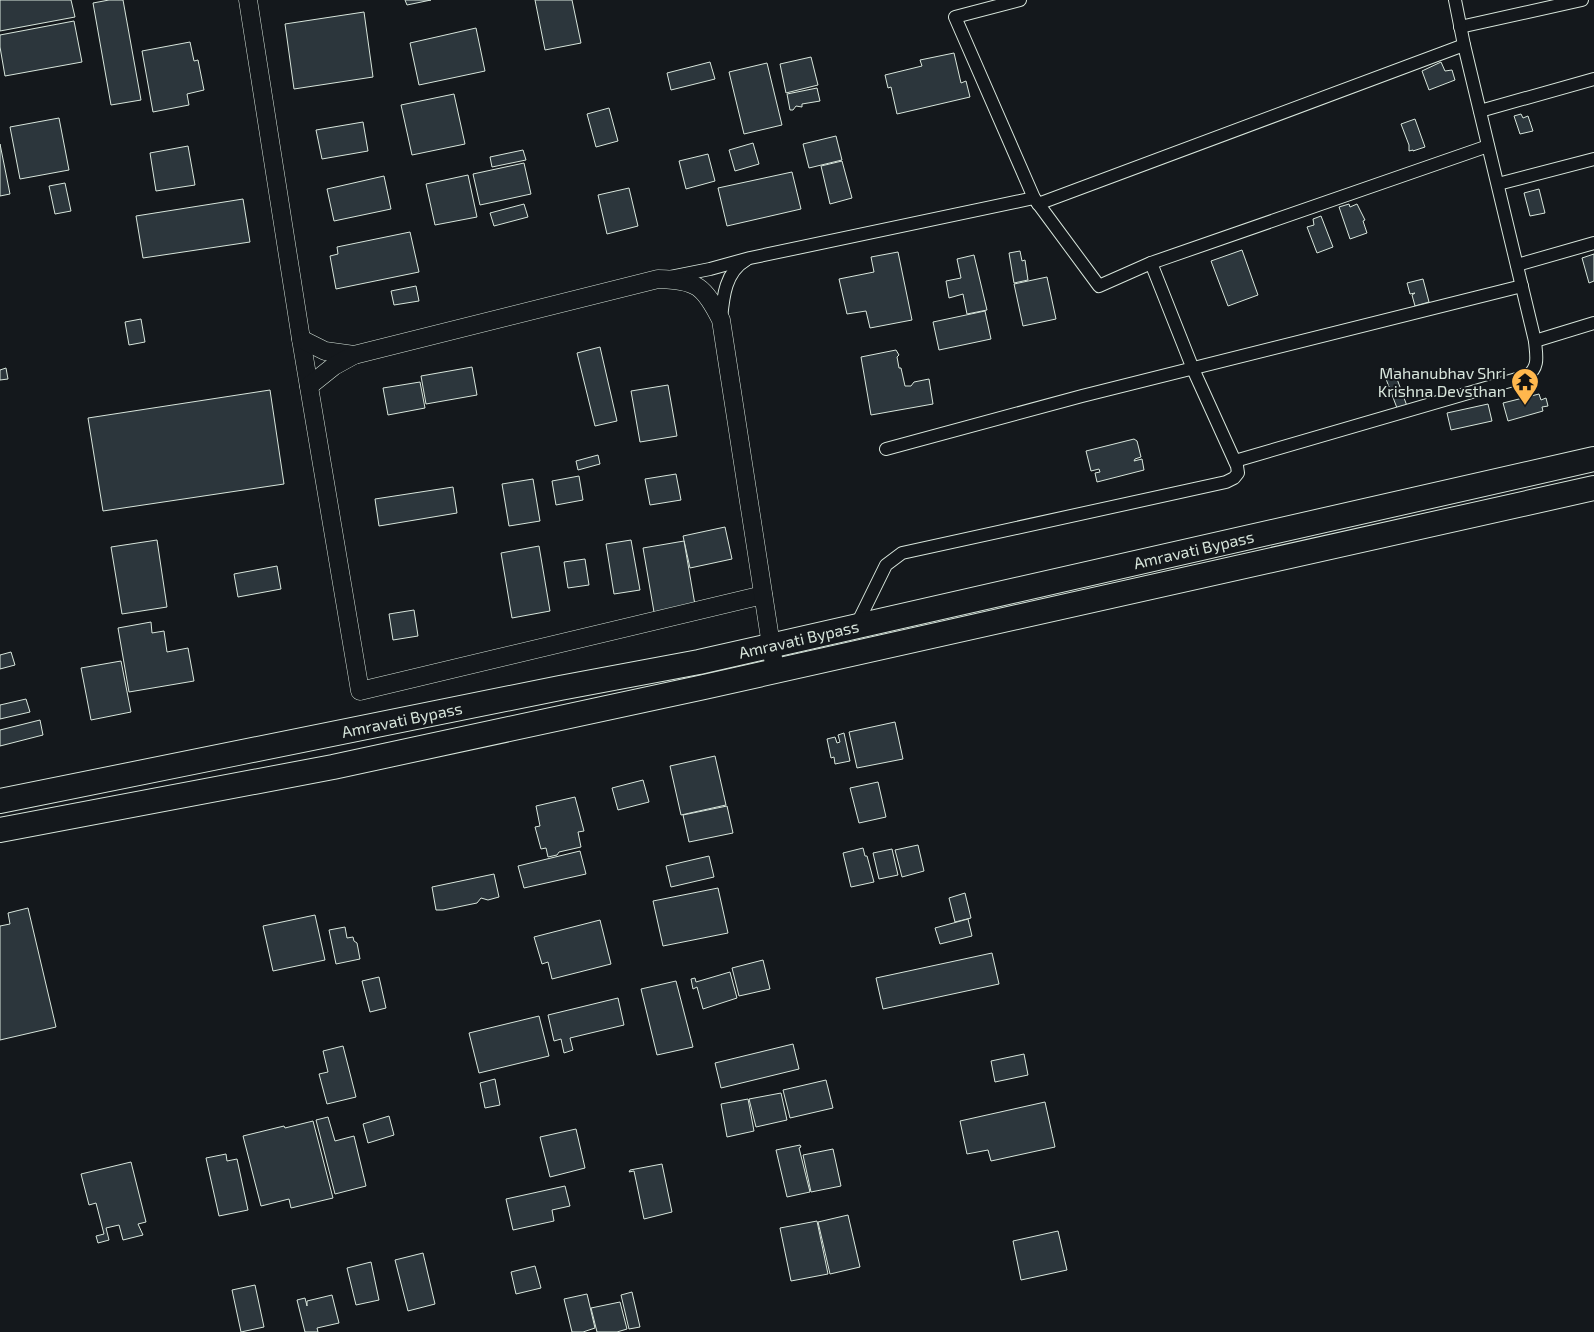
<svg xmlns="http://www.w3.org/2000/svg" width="1594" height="1332" font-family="'Exo 2',sans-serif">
<rect width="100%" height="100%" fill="#14181c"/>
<g fill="#2c363c" stroke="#d8e6dc">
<polygon points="0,0 71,0 75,17 0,31"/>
<polygon points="109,0 123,0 141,100 111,105 93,3"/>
<polygon points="405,0 431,0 407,5"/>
<polygon points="535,0 572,0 581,43 545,50"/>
<polygon points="364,12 373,77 294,89 285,24"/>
<polygon points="74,21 82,62 5,76 0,47 0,35"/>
<polygon points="476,28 485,71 419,85 410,43"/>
<polygon points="190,42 194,61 198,60 204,90 187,94 189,105 153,112 142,51"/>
<polygon points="954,53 961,83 966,81 970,97 897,114 891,87 888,88 885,75 922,66 920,60"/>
<polygon points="811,57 818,85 786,93 780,64"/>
<polygon points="710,62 715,79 671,90 667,73"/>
<polygon points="1441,62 1445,71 1452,70 1455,80 1429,90 1422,71"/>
<polygon points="767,63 782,125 744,134 729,72"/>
<polygon points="817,88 820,101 802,104 802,107 796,106 793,110 790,110 787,94"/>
<polygon points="454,94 465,144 412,155 401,105"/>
<polygon points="609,108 618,141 596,147 587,114"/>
<polygon points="1521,114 1523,118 1528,116 1533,131 1520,134 1514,116"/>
<polygon points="59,118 69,170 20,179 10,127"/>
<polygon points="1415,119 1425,147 1413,151 1413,150 1409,151 1409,145 1401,124"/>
<polygon points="363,122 368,151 322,159 316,130"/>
<polygon points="836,136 842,160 809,168 803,144"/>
<polygon points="753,143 759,164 735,171 729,150"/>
<polygon points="0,144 10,194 0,196"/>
<polygon points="188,146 195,185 156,191 150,153"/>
<polygon points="523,150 526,160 492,167 490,157"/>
<polygon points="708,154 715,181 686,189 679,161"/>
<polygon points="842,161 852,198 830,204 821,166"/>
<polygon points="524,163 531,194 480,205 473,174"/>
<polygon points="792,172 801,209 727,226 718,188"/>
<polygon points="468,175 477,217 435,225 426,184"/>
<polygon points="384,176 391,209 334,221 327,189"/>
<polygon points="65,183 71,211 55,214 49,186"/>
<polygon points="629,188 638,226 607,234 598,195"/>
<polygon points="1539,189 1545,213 1530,216 1524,193"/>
<polygon points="243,199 250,242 143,258 136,216"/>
<polygon points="524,204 528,217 494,226 490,213"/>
<polygon points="1349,204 1350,207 1357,204 1365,220 1363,221 1367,233 1350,239 1339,207"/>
<polygon points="1321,216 1333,247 1317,253 1307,227 1314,225 1313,219"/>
<polygon points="410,232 419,272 336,289 330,256 338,254 337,247"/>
<polygon points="1242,250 1258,295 1228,306 1211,261"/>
<polygon points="1020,251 1022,261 1025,260 1028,280 1014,283 1009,253"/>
<polygon points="898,252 912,320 870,328 866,311 847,314 839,279 874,272 871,257"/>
<polygon points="1594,254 1594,281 1589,283 1582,258"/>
<polygon points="974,255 987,310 967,314 963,294 949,298 946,281 961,278 957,259"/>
<polygon points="1047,277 1056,319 1023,326 1014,284"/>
<polygon points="1423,279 1429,302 1415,306 1412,295 1415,293 1410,294 1407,283"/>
<polygon points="416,286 419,301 394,305 391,291"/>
<polygon points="985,311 991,339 939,350 933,322"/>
<polygon points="141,319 145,342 129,345 125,322"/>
<polygon points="600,347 617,421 595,426 577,353"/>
<polygon points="896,350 899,355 897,357 899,368 901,368 905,386 911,386 914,382 929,379 933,404 871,415 861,357"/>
<polygon points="472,367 477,395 426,404 421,376"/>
<polygon points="6,368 8,379 0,380 0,370"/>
<polygon points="1393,368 1407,406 1402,408 1402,406 1397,408 1383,371"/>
<polygon points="420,382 425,408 388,415 383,388"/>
<polygon points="668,385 677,436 640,442 631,391"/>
<polygon points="270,390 284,484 103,511 88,418"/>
<polygon points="1539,394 1541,400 1546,398 1548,406 1542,407 1543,411 1508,421 1503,403"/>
<polygon points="1488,404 1492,421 1451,430 1447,413"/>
<polygon points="1134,439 1137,441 1141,457 1135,459 1134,461 1142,459 1144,470 1097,482 1095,473 1100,472 1099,469 1091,471 1086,451"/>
<polygon points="598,455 600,464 578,470 576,461"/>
<polygon points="676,474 681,500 650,505 645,479"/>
<polygon points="579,476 583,500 556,505 552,481"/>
<polygon points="533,479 540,521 509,526 502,484"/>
<polygon points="453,487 457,513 379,526 375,499"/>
<polygon points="725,527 732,559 690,568 683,536"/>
<polygon points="157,540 167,607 122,614 111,547"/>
<polygon points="631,540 640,590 614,594 606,544"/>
<polygon points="684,541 695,605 654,612 643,548"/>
<polygon points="539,546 550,611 512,618 501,553"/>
<polygon points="585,559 589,585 568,588 564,562"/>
<polygon points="277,566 281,589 238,597 234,574"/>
<polygon points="414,610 418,636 393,640 389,614"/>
<polygon points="151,622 152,633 164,631 167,652 188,648 194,681 129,692 118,628"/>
<polygon points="11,652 15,665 0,669 0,655"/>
<polygon points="121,661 131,712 91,720 81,668"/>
<polygon points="26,699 30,712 0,719 0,705"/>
<polygon points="40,720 43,735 0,746 0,730"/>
<polygon points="895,722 903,759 857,768 849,732"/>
<polygon points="844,733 850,761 835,764 834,757 831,758 827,739 835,737 837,743 840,742 838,735"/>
<polygon points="715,756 726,805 681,815 670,766"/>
<polygon points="643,780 649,802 618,810 612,788"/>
<polygon points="878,782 886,817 859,823 850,788"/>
<polygon points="575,797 584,831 578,832 581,847 559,852 557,855 548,857 546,848 541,849 535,827 540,826 536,806"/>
<polygon points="727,806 733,833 689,842 683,815"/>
<polygon points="918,845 924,871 902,877 895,850"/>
<polygon points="863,848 865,856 867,856 874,882 851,887 843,853"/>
<polygon points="892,849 898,875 879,879 873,853"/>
<polygon points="580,851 586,874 524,888 518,866"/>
<polygon points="709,856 714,877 671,887 666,866"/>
<polygon points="494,874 499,897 488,900 481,898 477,903 443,910 436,910 432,887"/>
<polygon points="718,888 728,933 663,946 653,901"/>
<polygon points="965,893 971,918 955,922 949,898"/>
<polygon points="28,908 56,1027 0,1040 0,926 10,924 8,913"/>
<polygon points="315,915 325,960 273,971 263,926"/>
<polygon points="968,919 972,936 940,944 935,928"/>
<polygon points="600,920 611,964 552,979 548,962 542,964 534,937"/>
<polygon points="345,927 347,938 353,937 354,941 357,943 360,959 336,964 329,930"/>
<polygon points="992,953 999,984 883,1009 876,978"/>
<polygon points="763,960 770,989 739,996 732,968"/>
<polygon points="730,972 737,998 703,1009 697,987 693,989 691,979 695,978 696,982"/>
<polygon points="379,977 386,1008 370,1012 362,981"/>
<polygon points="676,981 693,1047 657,1055 641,989"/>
<polygon points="618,998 624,1025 570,1038 573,1050 564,1053 561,1039 554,1041 548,1015"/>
<polygon points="539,1016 549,1056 479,1073 469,1033"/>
<polygon points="793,1044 799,1069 721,1088 715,1063"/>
<polygon points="343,1046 356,1097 327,1104 319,1074 328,1072 323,1051"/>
<polygon points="1024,1054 1028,1075 995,1082 991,1061"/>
<polygon points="495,1079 500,1105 485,1108 480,1083"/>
<polygon points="826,1080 833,1108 790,1118 783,1090"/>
<polygon points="781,1093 787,1120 756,1127 749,1099"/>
<polygon points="748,1099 754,1131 727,1137 721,1104"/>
<polygon points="1045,1102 1055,1147 991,1161 988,1150 967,1154 960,1121"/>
<polygon points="389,1116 394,1135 368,1143 363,1124"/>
<polygon points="328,1117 335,1141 354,1136 366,1186 335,1194 316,1120"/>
<polygon points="313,1121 333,1198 291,1208 289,1199 261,1206 243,1136 284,1126 285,1128"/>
<polygon points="576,1129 585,1168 550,1177 540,1137"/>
<polygon points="800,1145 801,1147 799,1148 810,1192 787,1197 776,1150"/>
<polygon points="833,1149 841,1186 811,1192 803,1155"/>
<polygon points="226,1154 227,1161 237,1159 248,1210 219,1216 206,1158"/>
<polygon points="131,1162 146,1222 138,1224 143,1235 123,1240 119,1225 106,1228 109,1240 98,1243 96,1236 104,1234 96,1203 89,1205 81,1174"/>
<polygon points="662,1164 672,1212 644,1219 634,1171 629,1172 630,1170"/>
<polygon points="565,1186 570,1206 552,1210 554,1221 513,1230 506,1199"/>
<polygon points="848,1215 860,1267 830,1274 818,1222"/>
<polygon points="817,1221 828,1274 791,1281 780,1228"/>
<polygon points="1058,1231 1067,1270 1021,1280 1013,1241"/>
<polygon points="423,1253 435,1304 408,1311 395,1260"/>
<polygon points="371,1262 379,1300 356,1305 347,1268"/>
<polygon points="535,1266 541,1288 516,1294 511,1272"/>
<polygon points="255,1285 264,1327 241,1332 232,1290"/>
<polygon points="632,1292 640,1327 629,1329 621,1295"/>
<polygon points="587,1294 595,1328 583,1332 572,1332 564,1299"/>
<polygon points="332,1295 339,1323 317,1328 318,1332 305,1332 297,1300 305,1298 307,1306 307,1301"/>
<polygon points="620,1302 627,1329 617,1332 597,1332 591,1308"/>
</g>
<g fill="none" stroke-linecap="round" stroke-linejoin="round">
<defs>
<g id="street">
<polyline points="1020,0 955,17 1034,198 1099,286 1151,263 1488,146"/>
<polyline points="1460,27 1582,0"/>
<polyline points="1480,111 1594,79"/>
<polyline points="1498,184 1594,159"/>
<polyline points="1038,204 1464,45"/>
<polyline points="1517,265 1594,243"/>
<polyline points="670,277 710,269 750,258 1034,198"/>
<path d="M721,319C723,298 725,272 746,260"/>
<polyline points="1535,341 1594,323"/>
<polyline points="886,449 1082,396 1522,286"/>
<path d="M1235,461L1527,376C1540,367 1536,355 1535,341L1464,45L1455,0"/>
<polyline points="856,626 886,565 902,553 1226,482 1234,478 1238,473 1237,466 1193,369 1151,263"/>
</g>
<g id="secondary">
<polyline points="248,0 301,339 360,691 763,595"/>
<polyline points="301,339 325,351 354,355"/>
<path d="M309,386L334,366L354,355L658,279C697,280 704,286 721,320L775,671"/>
</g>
<g id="highway">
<path id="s1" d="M0,801L560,688L699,662L1594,459"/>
<polyline points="0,830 333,767 704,687 1594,488"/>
</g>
</defs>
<use href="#street" stroke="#d8e6dc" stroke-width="14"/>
<use href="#secondary" stroke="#d8e6dc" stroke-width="19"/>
<use href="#highway" stroke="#d8e6dc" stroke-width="26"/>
<use href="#street" stroke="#14181c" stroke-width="12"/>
<use href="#secondary" stroke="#14181c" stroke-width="18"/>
<use href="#highway" stroke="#14181c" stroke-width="24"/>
</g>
<defs>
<symbol id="temple-pin" viewBox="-11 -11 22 30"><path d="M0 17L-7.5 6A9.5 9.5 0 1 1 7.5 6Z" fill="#ffb74d" stroke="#14181c"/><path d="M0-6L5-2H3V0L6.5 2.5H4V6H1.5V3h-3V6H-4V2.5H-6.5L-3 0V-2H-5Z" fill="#111"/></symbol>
</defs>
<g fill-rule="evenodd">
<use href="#temple-pin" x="1509" y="366" width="32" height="43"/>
</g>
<g text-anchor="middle" stroke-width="4" stroke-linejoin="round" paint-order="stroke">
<g font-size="16" fill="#d8e6dc" stroke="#14181c" text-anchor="end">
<text x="1506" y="379">Mahanubhav Shri<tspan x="1506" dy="18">Krishna Devsthan</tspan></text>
</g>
<g font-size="16" fill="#d8e6dc" stroke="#14181c">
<text dy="6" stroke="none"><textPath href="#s1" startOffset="1220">Amravati Bypass</textPath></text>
<text dy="6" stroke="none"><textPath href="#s1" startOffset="815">Amravati Bypass</textPath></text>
<text dy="6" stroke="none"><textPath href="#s1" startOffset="410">Amravati Bypass</textPath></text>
</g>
</g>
</svg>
